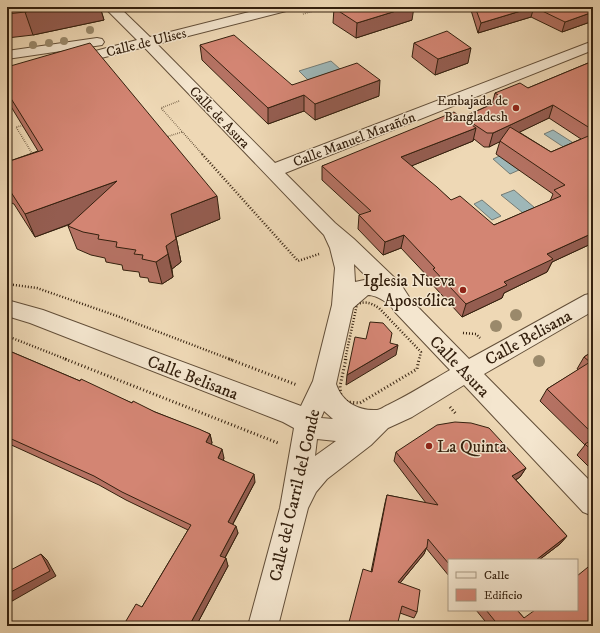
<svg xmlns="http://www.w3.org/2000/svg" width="600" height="633" font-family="'IM FELL DW Pica',serif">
<rect width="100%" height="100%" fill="#eed8b5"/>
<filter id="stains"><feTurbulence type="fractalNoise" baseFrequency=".005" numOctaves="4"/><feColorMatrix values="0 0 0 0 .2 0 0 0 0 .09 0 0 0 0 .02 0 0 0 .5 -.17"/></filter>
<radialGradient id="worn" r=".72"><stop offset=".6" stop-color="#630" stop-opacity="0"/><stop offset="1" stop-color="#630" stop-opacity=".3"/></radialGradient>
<g fill="#9eb7b8" stroke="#747b74">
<polygon points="331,61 340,69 308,80 299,71"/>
<polygon points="553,130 575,144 565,148 544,134"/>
<polygon points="508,152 507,161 519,170 510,174 493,159"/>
<polygon points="514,190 535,208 523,213 501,195"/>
<polygon points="482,200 501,216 492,220 474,204"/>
</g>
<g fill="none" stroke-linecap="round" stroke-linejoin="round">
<defs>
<g id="minor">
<path d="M104,7H119L150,37L269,7H292L290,10L157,44L275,163L593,41V50L285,173L335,223L354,239L400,283L411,300L469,359L585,295L593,293V311L484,374L593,484V516L583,512L464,385L412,417L388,428L371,445L327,479L316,492L308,508L278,626H248L280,508L294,428L283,422L30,323L7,316V300L43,310L301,406L313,381L332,305L335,268L330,248L324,235L144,47L70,66L65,65L63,62L65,59L137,40ZM354,264L369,279L355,282ZM368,295C377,295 391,304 395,312L450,370C429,382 409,395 388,405C385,406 380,410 377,410C358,411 342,402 336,384L353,308ZM324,411L333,419L321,418ZM317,439L336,441L315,456Z"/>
<polygon points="97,38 102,39 104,42 102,45 7,59 7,51"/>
</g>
</defs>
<use href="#minor" stroke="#624e38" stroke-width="2"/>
<g stroke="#34200e" stroke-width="1.5" stroke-dasharray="0.5 1.5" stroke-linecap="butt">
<polyline points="303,14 326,7"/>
<polyline points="179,101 161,108 203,155"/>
<polyline points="25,125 16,127 33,155"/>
<polyline points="166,137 182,132"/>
</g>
<g stroke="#34200e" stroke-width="2.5" stroke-dasharray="1 2" stroke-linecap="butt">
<polyline points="32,154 34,156"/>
<polyline points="202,154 298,261 319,254"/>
<polyline points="7,284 37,288 117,316 232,360"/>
<polyline points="463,333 476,334 480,338"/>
<polyline points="7,336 68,360"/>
<path d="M345,360L357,304C366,301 371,303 379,308L421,352L419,360"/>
</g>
<g stroke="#34200e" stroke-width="3" stroke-dasharray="1 2.5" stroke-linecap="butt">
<polyline points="65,359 278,443"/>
<polyline points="229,359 297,385"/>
<polyline points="346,359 340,386 341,397 348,402 360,403 417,369 419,359"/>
<polyline points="450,407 456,414"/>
</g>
<use href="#minor" fill="#f4e6cf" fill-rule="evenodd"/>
</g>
<g fill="#9a896b">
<circle cx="90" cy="30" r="4"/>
<circle cx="64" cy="41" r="4"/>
<circle cx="49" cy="43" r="4"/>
<circle cx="33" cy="45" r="4"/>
<circle cx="516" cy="315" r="6"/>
<circle cx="496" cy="326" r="6"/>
<circle cx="539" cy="361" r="6"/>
</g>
<g fill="#b57263" stroke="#34200e" fill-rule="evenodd">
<polygon points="7,7 100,7 104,20 33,35 7,38"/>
<polygon points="470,7 593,7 593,21 562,32 531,17 478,33"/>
<polygon points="334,8 412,20 356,38 333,23"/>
<polygon points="414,43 468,63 435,75 412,57"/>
<polygon points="200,45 292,85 379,96 315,120 304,111 268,124 202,60"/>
<path d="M593,61V243L552,262L547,272L504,293L502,298L462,317L430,282L431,280L401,248L383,255L358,229L359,215H360L322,180V166L463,118V117L492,104L495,93L528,88ZM549,118L581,139L551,152L519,132ZM474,139L484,147H489L500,141L496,154L553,194L550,201L494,225L451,200L411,166L473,141Z"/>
<polygon points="7,67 220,219 176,237 181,262 172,269 173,277 162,284 149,282 148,278 140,277 139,272 123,270 122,265 106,262 105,258 91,255 77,249 68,226 71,224 35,237 14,204 7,201 7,162 38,151 7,100"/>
<polygon points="7,350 132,403 155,412 210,434 212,443 211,444 224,458 223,460 255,482 233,524 238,533 225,558 228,566 196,626 123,626 142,607 188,530 126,500 99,485 7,443"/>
<polygon points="593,351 593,471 577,455 585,445 540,401 547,389 578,370 577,369 584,357"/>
<polygon points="396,452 526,468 520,477 516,480 567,536 560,544 539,560 449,560 449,576 426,548 424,554 400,583 417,612 414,618 400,613 371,572 385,503 387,495 426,503 394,461"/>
<polygon points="476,610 517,610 524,618 593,626 489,626"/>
</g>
<g fill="#945d50" stroke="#34200e">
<polygon points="50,7 100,7 104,20 33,35 25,12"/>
<polygon points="409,7 414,7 412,20 356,38 357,23"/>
<polygon points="534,7 531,17 478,33 481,23"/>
<polygon points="593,12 593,21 562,32 565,22"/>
<polygon points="471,48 468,63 435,75 438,59"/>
<polygon points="380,80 379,96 315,120 315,104"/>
<polygon points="593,87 593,98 588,89"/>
<polygon points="304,95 304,111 268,124 268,108"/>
<polygon points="553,105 549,118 489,147 493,133"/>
<polygon points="476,128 473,141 399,171 401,157"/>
<polygon points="117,181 123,204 35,237 25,214"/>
<polygon points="217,196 220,219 176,237 181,262 172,269 166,246 171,214"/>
<polygon points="593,233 593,243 552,262 547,272 504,293 502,298 462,317 466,304 504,282 547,254"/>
<polygon points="404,235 401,248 383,255 385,242"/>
<polygon points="168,254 173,277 162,284 156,262"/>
<polygon points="398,345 396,355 346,385 347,375"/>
<polygon points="210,434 212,443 208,451 206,442"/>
<polygon points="222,449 224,458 220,467 218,458"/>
<polygon points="526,468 520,477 507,485 512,476"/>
<polygon points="254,474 255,482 230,529 228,522"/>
<polygon points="236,526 238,533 222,563 220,556"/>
<polygon points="567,536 560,544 539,560 536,560"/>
<polygon points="427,547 424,554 396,588 398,582"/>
<polygon points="41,554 47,560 56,576 7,604 7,594"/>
<polygon points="226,558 228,566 196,626 189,626"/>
</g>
<g fill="#d38573" stroke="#34200e">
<polygon points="7,7 50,7 25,12 7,14"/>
<polygon points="339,7 409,7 357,23 334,8"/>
<polygon points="475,7 593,7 593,12 565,22 534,7 481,23"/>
<polygon points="447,31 471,48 438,59 414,43"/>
<polygon points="234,35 292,85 357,63 380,80 315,104 304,95 268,108 200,45"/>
<polygon points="90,43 217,196 171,214 176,239 166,246 168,254 156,262 142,259 143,255 134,254 136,250 116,247 117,242 98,239 99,235 83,232 68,226 117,181 25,214 7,186 7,162 43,150 7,92 7,67"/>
<polygon points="593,61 593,87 588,89 593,92 593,130 553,105 493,133 487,133 463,117 504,99 495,93 520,83 528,88"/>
<polygon points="454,112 476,128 401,157 437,187 451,200 460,196 494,225 561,196 554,190 565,185 500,141 510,127 551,152 593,134 593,233 547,254 553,259 504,282 507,285 466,304 433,269 435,268 404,235 385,242 359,215 371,211 322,166"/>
<polygon points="370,322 383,323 392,333 390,343 398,345 347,375 355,337 366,339"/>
<polygon points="7,350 80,381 81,379 132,403 133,401 155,412 199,429 210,434 206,442 222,449 218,458 254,474 228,522 236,526 220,556 226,558 189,626 123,626 136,604 142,607 191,525 122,492 94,476 7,437"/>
<polygon points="593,351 593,434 547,389 590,362 584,357"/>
<polygon points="455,422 471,423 489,428 526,468 512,476 567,536 536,560 449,560 449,564 428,539 427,547 398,582 420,590 417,612 402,606 397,626 348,626 363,569 372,572 387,495 438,505 396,452 437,425"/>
<polygon points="593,439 593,452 585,444"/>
<polygon points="41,554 50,571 7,594 7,572"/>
<polygon points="593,563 593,626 499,626 486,610 517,610 524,618 535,610 577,610 577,576"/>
</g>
<g fill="#8f2418" stroke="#f4e6cf" stroke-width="1.5">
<circle cx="516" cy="108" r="4"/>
<circle cx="463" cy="290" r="4"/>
<circle cx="429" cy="446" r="4"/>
</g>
<g text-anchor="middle" stroke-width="3" stroke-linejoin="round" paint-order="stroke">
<g font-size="14" fill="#34200e" stroke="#f4e6cf">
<text transform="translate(146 42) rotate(-14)" y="5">Calle de Ulises</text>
<text transform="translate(220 117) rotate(46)" y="5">Calle de Asura</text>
<text transform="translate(354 139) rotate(-21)" y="5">Calle Manuel Marañón</text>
</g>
<g font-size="14" fill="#34200e" stroke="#f4e6cf" text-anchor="end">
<text x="508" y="105">Embajada de<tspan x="508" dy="16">Bangladesh</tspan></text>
</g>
<g font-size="17" fill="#34200e" stroke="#f4e6cf" text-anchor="end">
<text x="455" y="286">Iglesia Nueva<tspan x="455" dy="20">Apostólica</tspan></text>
<text x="437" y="452" text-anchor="start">La Quinta</text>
</g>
<g font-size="17" fill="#34200e" stroke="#f4e6cf">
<text transform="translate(528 337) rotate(-29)" y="6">Calle Belisana</text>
<text transform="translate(460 366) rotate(46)" y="6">Calle Asura</text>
<text transform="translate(193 377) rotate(21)" y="6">Calle Belisana</text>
<text transform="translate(294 495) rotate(-77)" y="6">Calle del Carril del Conde</text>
</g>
</g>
<rect width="600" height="633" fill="none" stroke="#eed8b5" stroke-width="24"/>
<rect x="8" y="8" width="584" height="617" fill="none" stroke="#34200e" stroke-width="2"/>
<rect x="12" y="12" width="576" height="609" fill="none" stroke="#34200e"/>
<rect x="448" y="559" width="130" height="52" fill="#f4e6cf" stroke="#a79782"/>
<rect x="456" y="572" width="20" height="6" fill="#f4e6cf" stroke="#a79782"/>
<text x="484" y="579" font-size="12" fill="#34200e">Calle</text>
<rect x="456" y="589" width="20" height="12" fill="#d38573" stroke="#a79782"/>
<text x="484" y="599" font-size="12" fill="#34200e">Edificio</text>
<rect width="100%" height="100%" filter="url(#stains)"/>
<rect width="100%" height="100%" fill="url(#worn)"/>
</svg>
